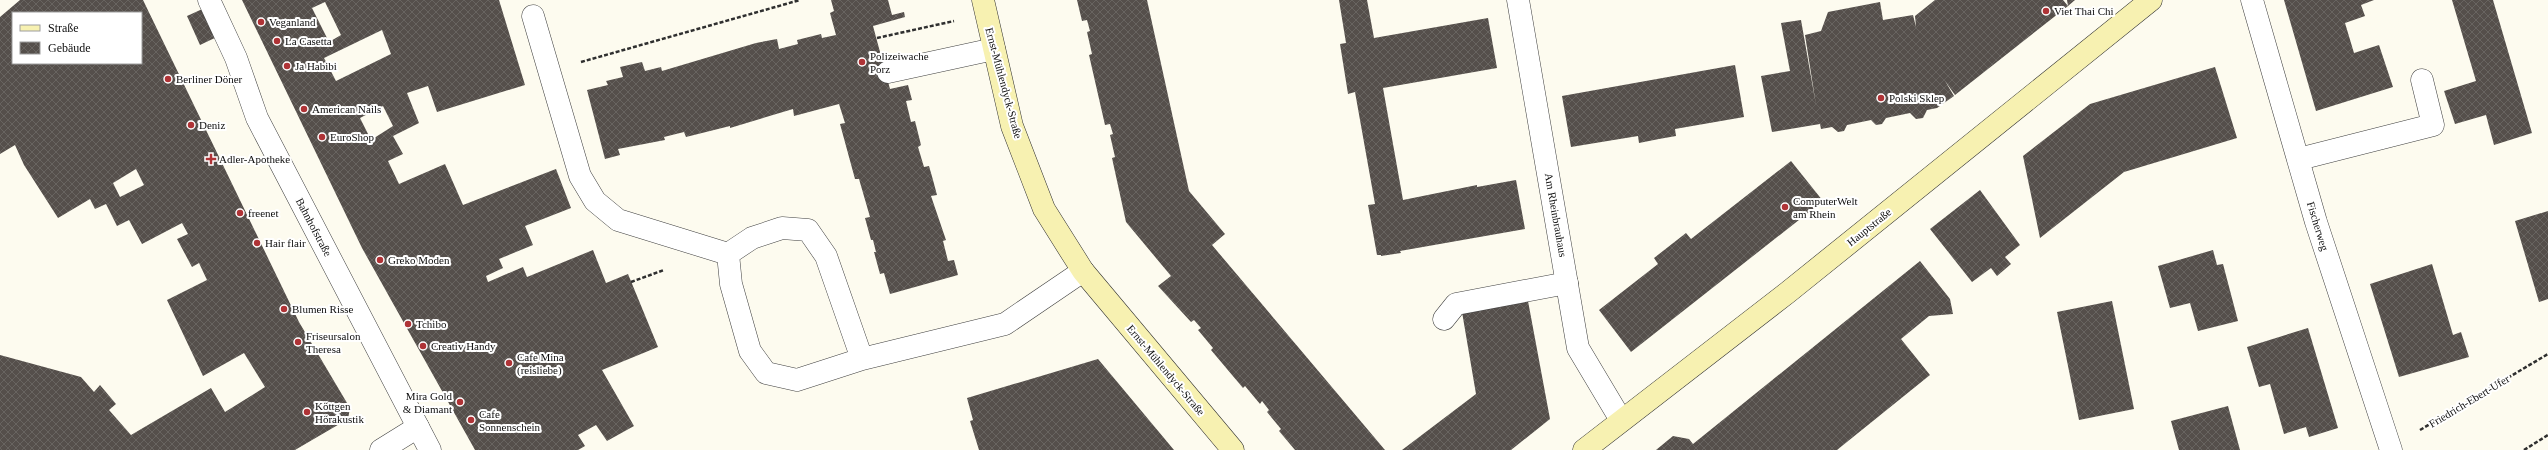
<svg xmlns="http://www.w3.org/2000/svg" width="2548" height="450" font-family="'Times New Roman',serif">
<defs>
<pattern id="building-cross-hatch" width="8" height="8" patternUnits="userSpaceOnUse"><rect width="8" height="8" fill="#554f4b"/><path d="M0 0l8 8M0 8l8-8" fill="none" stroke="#686460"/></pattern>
</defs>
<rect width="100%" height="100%" fill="#fdfbef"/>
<g fill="url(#building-cross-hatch)" fill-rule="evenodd">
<path d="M20,0H143L299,322L350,408L348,419L295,450H0V355L81,377L94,392L100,385L116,404L109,410L131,435L211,388L225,412L265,387L244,353L203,376L167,300L207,280L199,263L192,267L177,239L188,234L182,223L142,244L129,220L117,226L106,204L95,209L90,199L58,218L24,165L15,145L0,154V17ZM13,13H141V63H13ZM136,169L144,185L120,197L113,183Z"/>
<path d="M242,0H499L525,85L437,112L428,86L407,93L419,123L393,136L403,154L388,161L399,184L445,164L463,205L556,169L571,208L525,226L533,245L499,259L503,268L486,276L488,282L523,267L527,277L593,250L606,283L628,274L658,347L602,370L634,426L607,441L596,425L578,435L585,446L578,450H475L362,248ZM325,2L341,35L329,42L312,8ZM382,30L391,54L336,81L324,58ZM383,106L393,126L371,140L360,118Z"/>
<polygon points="831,0 888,0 892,15 904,12 905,17 873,26 890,89 908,85 912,100 906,101 911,122 915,121 921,145 918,147 924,167 929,166 933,180 937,195 931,196 946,240 943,241 948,261 954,260 958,275 890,294 884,273 880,274 874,252 876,252 873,240 871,240 865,218 870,217 859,179 855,179 840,124 845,123 839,104 794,116 793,109 730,128 730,126 686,137 684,132 664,137 665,140 618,149 620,155 605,159 587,90 608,85 606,81 623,77 620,67 642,62 645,71 661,67 662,71 756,43 777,39 779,49 798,44 797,40 821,34 822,38 836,35 830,13 834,11"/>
<polygon points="1077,0 1147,0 1189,191 1225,234 1212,245 1385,450 1295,450 1279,431 1281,429 1267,412 1269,410 1262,401 1260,404 1245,386 1243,388 1211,350 1213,348 1198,330 1201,328 1194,320 1191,322 1158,286 1171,276 1126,222 1112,158 1115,157 1110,135 1113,134 1110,124 1105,125 1089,55 1092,54 1087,32 1090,31 1087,20 1082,21"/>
<polygon points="1339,0 1367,0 1374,38 1488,18 1497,68 1383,88 1403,200 1477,185 1477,187 1516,180 1525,229 1400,251 1401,253 1381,256 1381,255 1377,255 1368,205 1375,204 1355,92 1348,94 1340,44 1346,43"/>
<polygon points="1935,0 2063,0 2068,6 2067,0 2075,0 2068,6 1955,95 1945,81 1954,96 1937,108 1927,110 1923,118 1916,119 1910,113 1886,118 1882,124 1876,125 1871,120 1847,125 1844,131 1838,132 1832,127 1821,129 1820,124 1772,132 1761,76 1790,71 1781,23 1801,20 1816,105 1805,35 1821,31 1828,12 1880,2 1883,20 1913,15 1916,27 1915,16"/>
<polygon points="2284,0 2374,0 2361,5 2365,16 2345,23 2354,53 2379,45 2393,87 2316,111"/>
<polygon points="2452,0 2493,0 2532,133 2494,145 2486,115 2455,124 2444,91 2476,81"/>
<polygon points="209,6 221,35 200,45 187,16"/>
<polygon points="1735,65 1744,117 1675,129 1676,136 1659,139 1639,143 1638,136 1571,147 1562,96"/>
<polygon points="2215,67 2237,138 2124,172 2040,238 2023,156 2090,104"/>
<polygon points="1791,161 1823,201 1631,352 1599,310 1658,264 1654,258 1686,233 1691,239"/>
<polygon points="1980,190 2020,245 2005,257 2011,264 1997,276 1991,268 1972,282 1930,229"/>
<polygon points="2548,211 2548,299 2539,302 2515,221"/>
<polygon points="2213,250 2217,265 2223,264 2238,321 2198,331 2190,303 2170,308 2158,266"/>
<polygon points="1920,261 1950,299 1953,314 1929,316 1901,339 1930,375 1837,450 1656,450 1673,436 1689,439 1693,444"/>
<polygon points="2432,264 2453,335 2461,332 2469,357 2399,377 2370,284"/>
<polygon points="1528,301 1550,419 1511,450 1402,450 1476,394 1462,312"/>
<polygon points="2112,301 2134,409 2079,420 2057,312"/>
<polygon points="2308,328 2338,428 2309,437 2306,427 2284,434 2270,384 2259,387 2247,347"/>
<polygon points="1098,359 1174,450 979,450 970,421 973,420 967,398"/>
<polygon points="2228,406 2240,450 2179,450 2171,421"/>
</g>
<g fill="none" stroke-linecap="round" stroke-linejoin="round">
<defs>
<g id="lane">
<polyline points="533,16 580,176 595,201 618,220 728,254"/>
<polyline points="888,72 994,49"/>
<polyline points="2299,159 2433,125 2422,80"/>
<polyline points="1444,319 1456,304 1567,283"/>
</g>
<g id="street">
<polyline points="209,0 236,58 257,118 430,450"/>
<polyline points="1518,0 1578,348 1621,420"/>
<polyline points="2252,0 2316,222 2391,450"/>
<polyline points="862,359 826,256 808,230 782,228 752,238 728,254 731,284 750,351 766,373 797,380 862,359 1005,324 1083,271"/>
<polyline points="381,450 418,427"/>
</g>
<g id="secondary">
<polyline points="983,0 1012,126 1044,209 1083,271 1233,450"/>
<polyline points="1584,450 1787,293 2151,0"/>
</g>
</defs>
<use href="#lane" stroke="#404040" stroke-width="23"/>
<use href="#street" stroke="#404040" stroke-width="23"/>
<use href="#secondary" stroke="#2f2f2f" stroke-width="23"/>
<g stroke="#2f2f2f" stroke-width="2.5" stroke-dasharray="4 2" stroke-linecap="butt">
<polyline points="877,38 954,21"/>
<polyline points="581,62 800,0"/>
<polyline points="631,282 664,270"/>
<polyline points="2420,430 2548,354"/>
<polyline points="2524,450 2548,435"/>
</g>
<use href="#lane" stroke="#fff" stroke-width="22"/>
<use href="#street" stroke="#fff" stroke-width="22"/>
<use href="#secondary" stroke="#f7f1b1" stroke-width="22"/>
</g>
<g fill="#af3336" stroke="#fff" stroke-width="1.5">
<circle cx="2046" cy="11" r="4"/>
<circle cx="261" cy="22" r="4"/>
<circle cx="277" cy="41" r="4"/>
<circle cx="862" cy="62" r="4"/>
<circle cx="287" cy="66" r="4"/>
<circle cx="168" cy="79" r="4"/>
<circle cx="1881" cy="98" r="4"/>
<circle cx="304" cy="109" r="4"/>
<circle cx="191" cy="125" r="4"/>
<circle cx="322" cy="137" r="4"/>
<path d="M209 153h4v4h4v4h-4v4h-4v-4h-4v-4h4z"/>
<circle cx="1785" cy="207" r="4"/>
<circle cx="240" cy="213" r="4"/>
<circle cx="257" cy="243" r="4"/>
<circle cx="380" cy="260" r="4"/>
<circle cx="284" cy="309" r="4"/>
<circle cx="408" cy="324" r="4"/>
<circle cx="298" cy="342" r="4"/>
<circle cx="423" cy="346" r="4"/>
<circle cx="509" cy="363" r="4"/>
<circle cx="460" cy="402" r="4"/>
<circle cx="307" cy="412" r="4"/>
<circle cx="471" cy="420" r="4"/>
</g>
<g text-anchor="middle" stroke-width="4" stroke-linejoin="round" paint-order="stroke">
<g font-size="11" fill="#0d0d0d" stroke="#fff" text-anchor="start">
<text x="2054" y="15">Viet Thai Chi</text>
<text x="269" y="26">Veganland</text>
<text x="285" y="45">La Casetta</text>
<text x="870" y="60">Polizeiwache<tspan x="870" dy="13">Porz</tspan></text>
<text x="295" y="70">Ja Habibi</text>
<text x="176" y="83">Berliner Döner</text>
<text x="1889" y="102">Polski Sklep</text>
<text x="312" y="113">American Nails</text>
<text x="199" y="129">Deniz</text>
<text x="330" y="141">EuroShop</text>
<text x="219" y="163">Adler-Apotheke</text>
<text x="1793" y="205">ComputerWelt<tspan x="1793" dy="13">am Rhein</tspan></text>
<text x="248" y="217">freenet</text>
<text x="265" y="247">Hair flair</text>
<text x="388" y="264">Greko Moden</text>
<text x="292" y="313">Blumen Risse</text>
<text x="416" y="328">Tchibo</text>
<text x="306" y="340">Friseursalon<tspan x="306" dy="13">Theresa</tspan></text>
<text x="431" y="350">Creativ Handy</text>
<text x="517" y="361">Cafe Mina<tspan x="517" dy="13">(reisliebe)</tspan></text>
<text x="452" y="400" text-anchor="end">Mira Gold<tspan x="452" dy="13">&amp; Diamant</tspan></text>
<text x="315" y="410">Köttgen<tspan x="315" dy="13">Hörakustik</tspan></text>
<text x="479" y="418">Cafe<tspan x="479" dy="13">Sonnenschein</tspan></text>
</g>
<g font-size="11" fill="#0d0d0d" stroke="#fff">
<text transform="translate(1004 83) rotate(75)" y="4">Ernst-Mühlendyck-Straße</text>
<text transform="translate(1556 215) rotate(80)" y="4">Am Rheinbrauhaus</text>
<text transform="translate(2318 226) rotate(73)" y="4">Fischerweg</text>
<text transform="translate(314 227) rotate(62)" y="4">Bahnhofstraße</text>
<text transform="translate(1869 227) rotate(-39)" y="4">Hauptstraße</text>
<text transform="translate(1166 370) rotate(50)" y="4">Ernst-Mühlendyck-Straße</text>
<text transform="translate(2469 401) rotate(-31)" y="4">Friedrich-Ebert-Ufer</text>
</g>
</g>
<rect x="12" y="12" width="130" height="52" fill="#ffffff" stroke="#9e9e9e"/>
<rect x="20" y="25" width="20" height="6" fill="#f7f1b1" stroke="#9e9e9e"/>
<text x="48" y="32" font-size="12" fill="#0d0d0d">Straße</text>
<rect x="20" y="42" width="20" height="12" fill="url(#building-cross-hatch)" stroke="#9e9e9e"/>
<text x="48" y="52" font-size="12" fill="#0d0d0d">Gebäude</text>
</svg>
